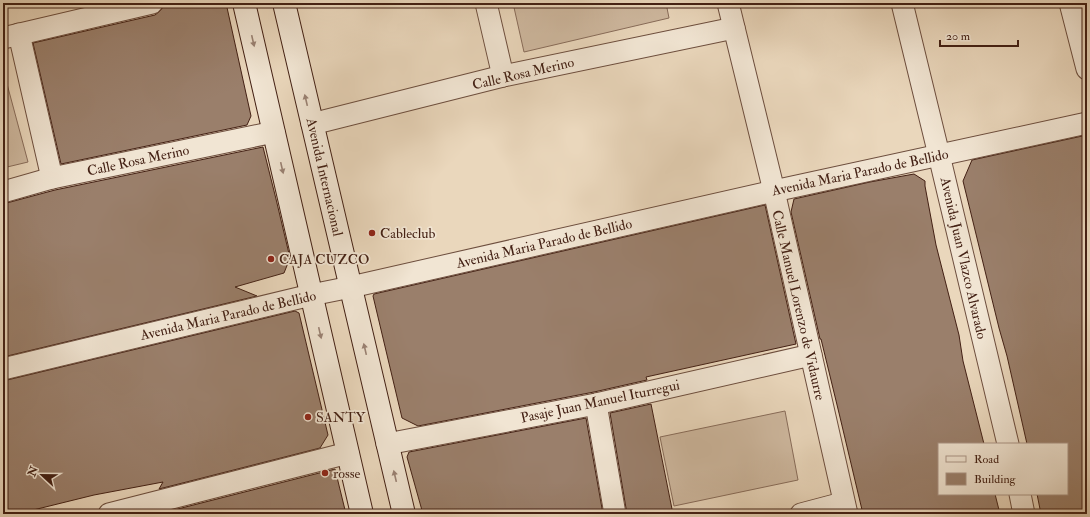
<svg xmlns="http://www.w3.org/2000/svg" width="1090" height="517" font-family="'IM FELL Double Pica',serif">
<rect width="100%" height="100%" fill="#ead7bc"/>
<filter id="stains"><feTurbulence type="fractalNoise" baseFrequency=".005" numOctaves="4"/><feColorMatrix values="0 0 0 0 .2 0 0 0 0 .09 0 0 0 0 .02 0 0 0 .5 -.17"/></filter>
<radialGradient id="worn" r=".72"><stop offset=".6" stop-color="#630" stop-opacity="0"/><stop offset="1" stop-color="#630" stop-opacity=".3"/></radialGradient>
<g fill="#ceb89f" stroke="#886c5a">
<polygon points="513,3 666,3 669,18 524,52"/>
<polygon points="3,69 28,162 3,168"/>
<polygon points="785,411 798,480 674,506 660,437"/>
</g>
<g fill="#9a7f6b" stroke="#432014">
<polygon points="164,3 226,3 251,116 247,125 61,164 33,43 155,15 160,11 163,7"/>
<polygon points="1087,135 1087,514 1041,514 1037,494 1067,494 1067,444 1027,444 1007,356 999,328 963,181 972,160"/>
<polygon points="263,147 276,199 290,258 284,273 235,287 257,296 3,357 3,204 55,190"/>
<polygon points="914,174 925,181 925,186 936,245 959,335 963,361 984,444 939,444 939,494 995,494 1000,514 863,514 839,413 821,339 820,339 791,212 794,199 870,182"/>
<polygon points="765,205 796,344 646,377 647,380 594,392 418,426 402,418 373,296 374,294"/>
<polygon points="295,311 299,313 328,435 320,448 159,489 163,482 94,495 17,514 3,514 3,381"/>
<polygon points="651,404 673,514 627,514 610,413"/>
<polygon points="586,418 603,514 423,514 407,457 409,452"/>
<polygon points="335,469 346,514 158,514"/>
</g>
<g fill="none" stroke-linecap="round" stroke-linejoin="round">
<defs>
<g id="street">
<polyline points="486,3 503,76"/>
<polyline points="728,3 774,191 847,514"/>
<polyline points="902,3 939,155 1008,444"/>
<polyline points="1070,3 1087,69"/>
<polyline points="19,34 52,178"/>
<polyline points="3,38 152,3"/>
<polyline points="312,124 503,76 734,28"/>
<polyline points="3,192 52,178 274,132"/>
<polyline points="3,369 311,295 351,287 774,191 1087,123"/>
<polyline points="596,404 615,514"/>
<polyline points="387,444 596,404 811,355"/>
<polyline points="1020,494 1024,514"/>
<polyline points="109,514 348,453"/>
<polyline points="801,514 835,505 844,504"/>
</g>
<g id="secondary">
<polyline points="244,3 362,514"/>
<polyline points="284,3 404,514"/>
</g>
</defs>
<use href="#street" stroke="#6d4e3e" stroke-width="23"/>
<use href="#secondary" stroke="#432014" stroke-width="24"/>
<use href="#street" stroke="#f1e5d3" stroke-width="21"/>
<use href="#secondary" stroke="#f1e5d3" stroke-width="22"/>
</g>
<defs><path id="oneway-solid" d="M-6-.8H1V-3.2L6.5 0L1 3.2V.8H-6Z"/></defs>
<g fill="#9a8274">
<use href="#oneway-solid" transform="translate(253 41) rotate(77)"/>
<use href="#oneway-solid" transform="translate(306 100) rotate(-103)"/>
<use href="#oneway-solid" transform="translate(282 168) rotate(77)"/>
<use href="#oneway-solid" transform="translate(320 333) rotate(77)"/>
<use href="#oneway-solid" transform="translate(365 349) rotate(-103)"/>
<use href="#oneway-solid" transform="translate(395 476) rotate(-103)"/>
</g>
<g fill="#8f2418" stroke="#f1e5d3" stroke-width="1.5">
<circle cx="372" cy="233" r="4"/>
<circle cx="271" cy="259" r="4"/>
<circle cx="308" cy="417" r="4"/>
<circle cx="325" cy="473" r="4"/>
</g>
<g text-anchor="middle" stroke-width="3.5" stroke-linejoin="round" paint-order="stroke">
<g font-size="14" fill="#432014" stroke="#f1e5d3">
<text transform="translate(523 73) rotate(-13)" y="5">Calle Rosa Merino</text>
<text transform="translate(138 160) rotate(-12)" y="5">Calle Rosa Merino</text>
<text transform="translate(860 172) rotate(-12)" y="5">Avenida Maria Parado de Bellido</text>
<text transform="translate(325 177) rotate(77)" y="5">Avenida Internacional</text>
<text transform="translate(544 243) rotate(-13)" y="5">Avenida Maria Parado de Bellido</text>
<text transform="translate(964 258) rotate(77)" y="5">Avenida Juan Vlazco Alvarado</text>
<text transform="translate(799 305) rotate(77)" y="5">Calle Manuel Lorenzo de Vidaurre</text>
<text transform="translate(228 315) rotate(-13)" y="5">Avenida Maria Parado de Bellido</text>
<text transform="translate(600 401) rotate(-12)" y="5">Pasaje Juan Manuel Iturregui</text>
</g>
<g font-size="14" fill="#432014" stroke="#f1e5d3" text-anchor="start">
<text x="380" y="238">Cableclub</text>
<text x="279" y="264">CAJA CUZCO</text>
<text x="316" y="422">SANTY</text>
<text x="333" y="478">rosse</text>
</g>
</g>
<rect width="1090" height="517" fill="none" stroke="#ead7bc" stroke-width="16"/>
<rect x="4" y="4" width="1082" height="509" fill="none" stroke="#432014" stroke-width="2"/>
<rect x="8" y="8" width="1074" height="501" fill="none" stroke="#432014"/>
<rect x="938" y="443" width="130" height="52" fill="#f1e5d3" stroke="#ab9687"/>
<rect x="946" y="456" width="20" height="6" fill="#f1e5d3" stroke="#ab9687"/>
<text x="974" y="463" font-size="12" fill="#432014">Road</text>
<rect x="946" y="473" width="20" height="12" fill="#9a7f6b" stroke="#ab9687"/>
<text x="974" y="483" font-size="12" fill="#432014">Building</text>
<g transform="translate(42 475) rotate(292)" stroke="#f1e5d3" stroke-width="3" paint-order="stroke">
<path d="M0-3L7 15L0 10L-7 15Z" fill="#432014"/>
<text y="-6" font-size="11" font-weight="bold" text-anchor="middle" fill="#432014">N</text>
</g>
<path d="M940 40v6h78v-6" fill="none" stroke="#432014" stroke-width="2"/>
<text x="946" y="40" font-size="12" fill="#432014" stroke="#f1e5d3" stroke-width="3" paint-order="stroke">20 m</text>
<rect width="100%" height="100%" filter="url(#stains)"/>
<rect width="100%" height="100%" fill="url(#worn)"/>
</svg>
